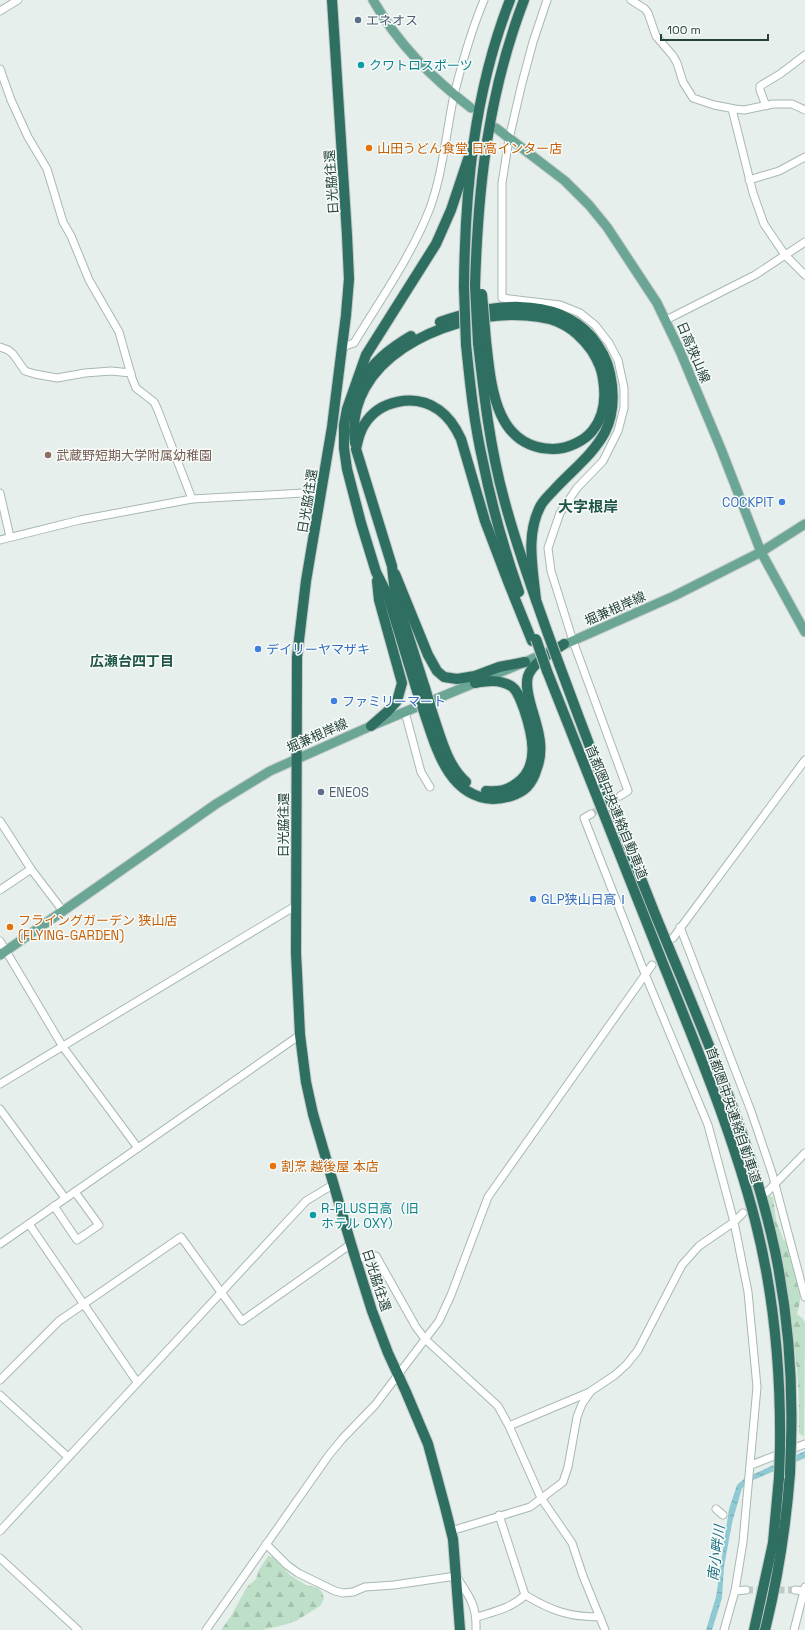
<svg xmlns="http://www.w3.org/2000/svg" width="805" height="1630" font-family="'Space Grotesk','Noto Sans JP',sans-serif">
<defs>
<pattern id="forest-firs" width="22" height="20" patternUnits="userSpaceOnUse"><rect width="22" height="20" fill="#bfe0c8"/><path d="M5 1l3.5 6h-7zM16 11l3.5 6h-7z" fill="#a4c1ad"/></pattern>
<pattern id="water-ripples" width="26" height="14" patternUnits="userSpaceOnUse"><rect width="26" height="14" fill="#8ec9d4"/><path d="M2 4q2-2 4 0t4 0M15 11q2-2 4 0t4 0" fill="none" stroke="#74a5ad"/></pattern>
</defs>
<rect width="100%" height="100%" fill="#e6efeb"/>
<g fill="url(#forest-firs)">
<path d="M768,1196L773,1197L776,1220L783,1239L788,1244L800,1292V1302L797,1314L803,1319L805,1323L804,1437L799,1433C799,1407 799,1380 795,1354C788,1304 775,1254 765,1205Z"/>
<polygon points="268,1556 273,1557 290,1575 306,1585 318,1588 322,1592 324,1599 320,1606 296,1621 284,1625 262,1630 221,1630 231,1616 247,1587 256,1579 259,1570"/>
</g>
<polygon fill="url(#water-ripples)" points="805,1451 805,1458 751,1481 742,1488 732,1523 724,1567 722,1598 712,1630 706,1630 716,1597 729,1509 737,1485 745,1478"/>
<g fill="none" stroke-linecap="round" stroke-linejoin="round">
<g stroke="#bfccc8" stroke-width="7" stroke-dasharray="7 3.5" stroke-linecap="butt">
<polyline points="591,814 620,796"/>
<polyline points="746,1590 795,1590"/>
</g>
<defs>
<g id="minor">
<polyline points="547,0 533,42 522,83 509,139 502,183 502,298 560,305 580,313 595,325 609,343 618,360 624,388 624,408 618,431 603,461 577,488 560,513 548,548 551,571 573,641 628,791 620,796"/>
<polyline points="631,0 645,9 648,13 656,36 673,56 677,63 683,82 693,98 714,105 735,109 744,110 773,104 792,104 805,110"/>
<polyline points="0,11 18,0"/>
<polyline points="0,69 11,100 28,137 47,169 63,222 71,236 89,280 119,332 132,378 136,388 154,402 157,408 192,499"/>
<polyline points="766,106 760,90 760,86 780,74 805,55"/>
<polyline points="732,109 753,193 764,224 785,255 805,275"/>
<polyline points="749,180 779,171 805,157"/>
<polyline points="666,320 755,275 805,242"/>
<polyline points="0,347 8,350 13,354 25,371 35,374 57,378 85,373 111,371 131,373"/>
<path d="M342,347L354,343C380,300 412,255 430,208C443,172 446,133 454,95C462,63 471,31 484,0"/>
<polyline points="0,493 10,537"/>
<polyline points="0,540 80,520 192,499 322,492"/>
<polyline points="405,712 421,772 430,787"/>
<polyline points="591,814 584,818 645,974 708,1125 734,1222 748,1292 757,1387 743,1542 735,1591 724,1630"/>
<polyline points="0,821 31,869 63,911"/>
<polyline points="0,890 31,869"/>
<polyline points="680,927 751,1111 772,1173 805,1297"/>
<polyline points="673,938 805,760"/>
<polyline points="0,941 63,1047 138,1148"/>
<polyline points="0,1084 297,905"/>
<polyline points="0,1109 65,1198"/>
<polyline points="767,1192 805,1153"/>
<polyline points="54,1206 77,1240 99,1225 75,1192"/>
<polyline points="29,1224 137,1382"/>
<polyline points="0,1244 300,1035"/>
<polyline points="356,1259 376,1256 416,1327 425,1339 498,1406 509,1426 541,1498 572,1543 583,1576 605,1630"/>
<polyline points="0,1380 59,1321 181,1237 242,1321 351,1244"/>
<polyline points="0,1395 68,1457"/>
<polyline points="509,1426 590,1392"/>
<polyline points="751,1465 805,1444"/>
<polyline points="716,1509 723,1515"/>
<path d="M499,1515L525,1595C552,1611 569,1617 600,1617"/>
<polyline points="0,1531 306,1201 334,1184"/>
<polyline points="451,1531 530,1507 563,1482 568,1467 577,1417 582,1404 591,1391 615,1375 627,1364 638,1350 682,1265 699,1246 734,1222 743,1213"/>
<path d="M266,1544L287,1565L298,1573L335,1591L343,1593L353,1592L365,1587L394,1585L456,1576C469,1596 477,1605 476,1630"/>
<polyline points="0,1558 78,1630"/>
<polyline points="795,1590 805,1591"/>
<polyline points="735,1591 746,1590"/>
<path d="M477,1617C493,1612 512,1608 525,1595"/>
<polyline points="206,1630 329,1455 343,1438 375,1405 439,1321 451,1295 488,1197 652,965"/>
<polyline points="794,1630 805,1587"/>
</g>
<g id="major">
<path d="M373,0C398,44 431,77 471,108"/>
<polyline points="496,128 565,181 589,205 607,227 657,303 680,351 721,449 761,552 805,632"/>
<polyline points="0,955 216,804 270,771 371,726 525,662 674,596 761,552 805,524"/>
</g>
<g id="highway">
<polyline points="332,0 347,235 349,279 346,315 332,427 306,581 297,657 296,953 300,1035 306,1082 313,1114 351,1244 372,1311 388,1353 406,1392 428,1444 445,1507 453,1539 460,1630"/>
<path d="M475,286C478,186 488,94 524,0"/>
<path d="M464,287C465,189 474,92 510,0"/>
<path d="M440,322C488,305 553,294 591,336C600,347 607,359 610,373C614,392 614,414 605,432C593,455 570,472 553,491C549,495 544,500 541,505C525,534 533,569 536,600"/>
<path d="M478,343C484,395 490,448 504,499C516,545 532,589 548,634"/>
<path d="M466,344C470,384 474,423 483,462C492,507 504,549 519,592"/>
<path d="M359,384C373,362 389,349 411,336"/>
<path d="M355,443C343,360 444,315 513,315C528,315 544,316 558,322C571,327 584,339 592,351C597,359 602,369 603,379C606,397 605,415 593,430C585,441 567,449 553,449C495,448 491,386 486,341"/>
<polyline points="395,574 428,655 437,671 444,677 457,679 475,676 499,667 525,662"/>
<path d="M559,664C590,748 622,831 655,914C700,1024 750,1134 775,1251C788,1314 793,1379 791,1443"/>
<path d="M547,671C585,768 624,864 662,961C696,1046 732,1131 755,1220C774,1294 781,1371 780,1448"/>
<path d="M475,683C487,681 499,679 511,686C518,690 521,702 524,709C532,733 541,766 517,783C507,791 498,792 486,791"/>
<path d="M425,688L395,594L392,566L356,449C358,440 359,433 364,425C379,400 415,393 439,410C450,418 456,428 461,439L485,521L509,584L532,641"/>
<polyline points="417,691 388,596 376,572 361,523 347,469 344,448 344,425 347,409 366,355 436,244 451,210 473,144"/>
<path d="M433,715C441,738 447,765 466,782"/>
<path d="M426,718C437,751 450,797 493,799C504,799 519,795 527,787C532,782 535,775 537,768C545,747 537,726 531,706C529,697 525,686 528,676C533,662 553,652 564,644"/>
<polyline points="371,726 387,712 397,701 402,683 379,600 377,581"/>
<polyline points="754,1630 773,1543 779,1478"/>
<path d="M765,1630C778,1578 786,1526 790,1473"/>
</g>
</defs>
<use href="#minor" stroke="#a8b8b2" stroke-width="9"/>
<use href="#major" stroke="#c2cac8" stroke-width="11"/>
<use href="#highway" stroke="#c2cac8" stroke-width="12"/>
<use href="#minor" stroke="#fff" stroke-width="7"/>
<use href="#major" stroke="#6aa596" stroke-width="9"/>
<use href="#highway" stroke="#2f6f62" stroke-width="10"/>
<defs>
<g id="highway-bridge">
<polyline points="475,286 478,343"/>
<polyline points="464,287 466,344"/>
<polyline points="482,294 486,341"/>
<polyline points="548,634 559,664"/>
<polyline points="536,639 547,671"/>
<polyline points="425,688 433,715"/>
<polyline points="417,691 426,718"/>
<polyline points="790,1473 791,1443"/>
<polyline points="779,1478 780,1448"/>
</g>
</defs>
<use href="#highway-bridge" stroke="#c2cac8" stroke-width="12" stroke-linecap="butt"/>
<use href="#highway-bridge" stroke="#2f6f62" stroke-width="10"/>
</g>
<g fill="#5c6f8a" stroke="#f7fbf9" stroke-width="1.5">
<circle cx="358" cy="20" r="4"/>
<circle cx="321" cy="792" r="4"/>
</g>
<g fill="#0f9aa8" stroke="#f7fbf9" stroke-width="1.5">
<circle cx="361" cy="65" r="4"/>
<circle cx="313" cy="1215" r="4"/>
</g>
<g fill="#e8710a" stroke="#f7fbf9" stroke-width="1.5">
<circle cx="369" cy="148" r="4"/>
<circle cx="10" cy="927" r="4"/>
<circle cx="273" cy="1166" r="4"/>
</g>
<circle fill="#8d6e63" stroke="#f7fbf9" stroke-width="1.5" cx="48" cy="455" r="4"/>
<g fill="#3f7fe0" stroke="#f7fbf9" stroke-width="1.5">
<circle cx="782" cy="502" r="4"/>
<circle cx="258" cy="649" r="4"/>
<circle cx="334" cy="701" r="4"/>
<circle cx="533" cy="899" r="4"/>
</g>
<g text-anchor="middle" stroke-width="3" stroke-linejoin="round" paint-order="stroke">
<g font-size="13" fill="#4e5e75" stroke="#f7fbf9" text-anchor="start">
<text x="366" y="25">エネオス</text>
<text x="329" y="797">ENEOS</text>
</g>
<g font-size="13" fill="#0d838f" stroke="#f7fbf9" text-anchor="start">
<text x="369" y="70">クワトロスポーツ</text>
<text x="321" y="1213">R-PLUS日高（旧<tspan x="321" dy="15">ホテル OXY）</tspan></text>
</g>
<g font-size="13" fill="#c56008" stroke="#f7fbf9" text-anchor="start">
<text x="377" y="153">山田うどん食堂 日高インター店</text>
<text x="18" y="925">フライングガーデン 狭山店<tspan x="18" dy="15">(FLYING-GARDEN)</tspan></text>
<text x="281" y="1171">割烹 越後屋 本店</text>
</g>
<g font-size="13" fill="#24423a" stroke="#f7fbf9">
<text transform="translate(331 182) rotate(-94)" y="5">日光脇往還</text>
<text transform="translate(694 352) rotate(67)" y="5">日高狭山線</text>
<text transform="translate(307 501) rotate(-81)" y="5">日光脇往還</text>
<text transform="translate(615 608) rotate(-24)" y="5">堀兼根岸線</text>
<text transform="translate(317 735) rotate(-24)" y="5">堀兼根岸線</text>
<text transform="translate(617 812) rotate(68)" y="5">首都圏中央連絡自動車道</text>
<text transform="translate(283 825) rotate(-90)" y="5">日光脇往還</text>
<text transform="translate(734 1115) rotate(71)" y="5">首都圏中央連絡自動車道</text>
<text transform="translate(377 1280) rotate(72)" y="5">日光脇往還</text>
</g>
<g font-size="13" fill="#785e54" stroke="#f7fbf9" text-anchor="start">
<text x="56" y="460">武蔵野短期大学附属幼稚園</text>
</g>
<g font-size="13" fill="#366cbe" stroke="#f7fbf9" text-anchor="start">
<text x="774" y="507" text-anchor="end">COCKPIT</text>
<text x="266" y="654">デイリーヤマザキ</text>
<text x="342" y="706">ファミリーマート</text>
<text x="541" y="904">GLP狭山日高Ⅰ</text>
</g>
<g font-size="14" font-weight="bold" fill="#1f5548" stroke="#f7fbf9">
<text x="132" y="666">広瀬台四丁目</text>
</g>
<g font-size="14" font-style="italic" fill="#1c6f80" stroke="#f7fbf9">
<text transform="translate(716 1553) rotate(-83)" y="5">南小畔川</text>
</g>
<g font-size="15" font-weight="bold" fill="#1f5548" stroke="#f7fbf9">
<text x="588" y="512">大字根岸</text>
</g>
</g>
<path d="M661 34v6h107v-6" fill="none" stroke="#24423a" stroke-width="2"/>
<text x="667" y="34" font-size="12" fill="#24423a" stroke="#f7fbf9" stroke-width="3" paint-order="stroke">100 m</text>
</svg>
